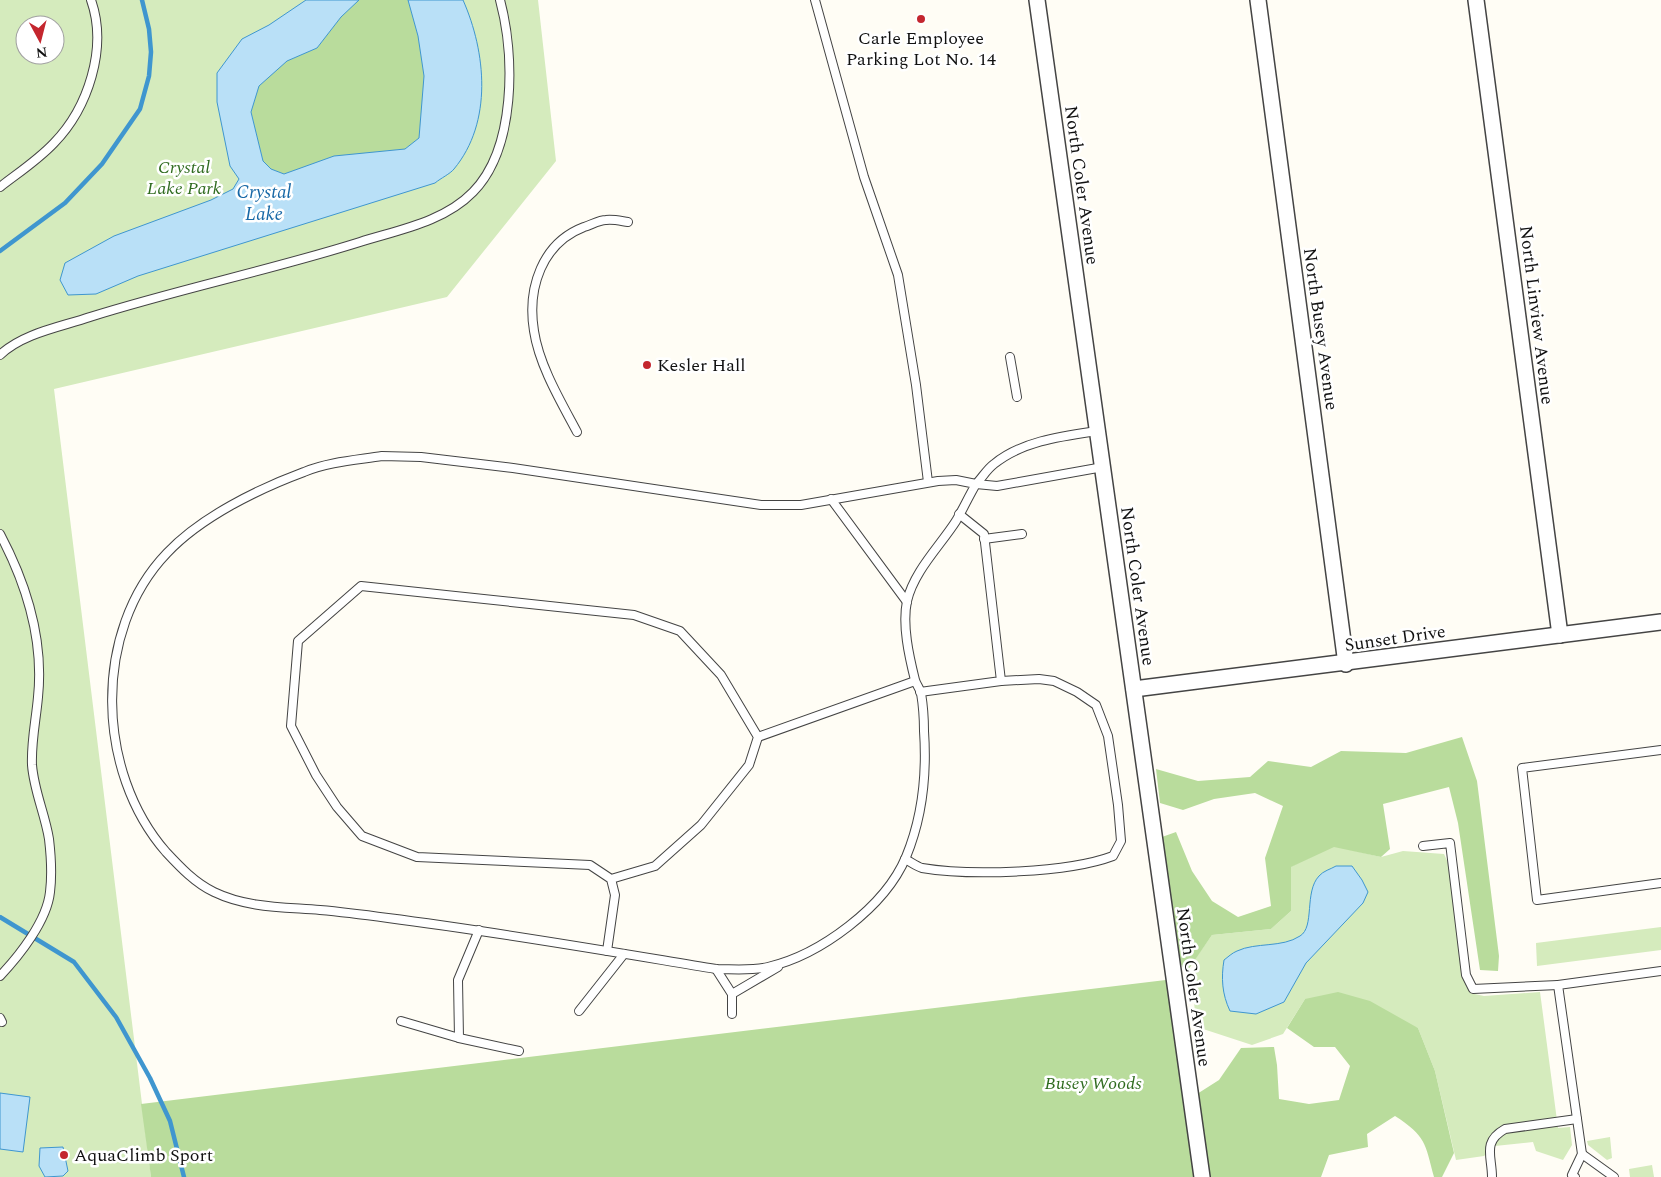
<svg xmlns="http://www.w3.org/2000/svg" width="1661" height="1177" font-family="Spectral,serif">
<rect width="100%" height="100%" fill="#fffdf5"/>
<g fill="#d5ebbd" fill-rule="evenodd">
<path d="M0,0H538L556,161L447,297L54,389L151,1177H0ZM25,25H55V55H25Z"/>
<polygon points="1334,846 1381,857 1403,851 1444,854 1450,867 1464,977 1470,993 1484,996 1540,992 1558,1128 1570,1127 1572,1145 1563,1160 1536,1151 1533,1142 1495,1146 1484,1156 1456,1160 1435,1071 1418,1028 1305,999 1283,1034 1252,1045 1197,1027 1193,995 1195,959 1212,935 1271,929 1291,911 1290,867"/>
<polygon points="1661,927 1661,950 1537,966 1536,943"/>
<polygon points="1610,1137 1612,1158 1607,1160 1588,1145 1587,1141"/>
<polygon points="1652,1165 1654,1177 1630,1177 1629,1169"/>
</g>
<g fill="#b9dc9c">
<polygon points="359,0 408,0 418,36 424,76 419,138 405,149 376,152 284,174 271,169 263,161 251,112 259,85 287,61 317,48 341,17"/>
<polygon points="1462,737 1477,781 1499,956 1498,971 1480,970 1458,823 1449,787 1383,804 1390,849 1381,857 1334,847 1291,867 1291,911 1271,929 1212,935 1186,973 1178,959 1162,837 1176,832 1192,871 1212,901 1238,917 1271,906 1265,858 1283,806 1255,793 1214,799 1183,810 1160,803 1156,769 1198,781 1250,777 1268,761 1311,767 1341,751 1406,753"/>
<polygon points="1174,979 1202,1177 151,1177 141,1104"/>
<path d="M1338,992L1370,1001L1418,1028L1435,1071L1454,1153L1442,1177H1434C1425,1143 1426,1136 1395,1116L1367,1134L1368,1147L1329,1155L1321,1177H1207L1197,1094L1219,1080L1241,1048L1274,1047L1277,1065L1279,1099L1309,1104L1339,1100L1350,1066L1335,1047H1314L1287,1028L1305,999Z"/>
</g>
<g fill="#b9e0f7" stroke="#3f96cf">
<path d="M306,0H359L341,17L317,48L287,61L259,86L251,112L263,161L271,169L284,174L334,156L405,149L419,138L424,76L418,36L408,0H463C486,52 493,122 454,169C450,174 441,178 435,183L138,276L96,294L68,295L60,280L65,263L114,236L211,200L233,189L239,179L230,166L217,102V73L242,39L269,25Z"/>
<path d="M1336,866H1352L1362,880L1368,892L1363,903L1306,963L1284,1002L1256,1014L1230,1011C1222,994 1221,978 1224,960C1228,957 1232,953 1237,951C1256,942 1282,948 1300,936C1315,927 1304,892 1319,876C1323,871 1331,869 1336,866Z"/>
<polygon points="0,1093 30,1097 23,1152 0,1149"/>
<polygon points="63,1147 68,1171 63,1176 45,1177 39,1166 40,1148"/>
</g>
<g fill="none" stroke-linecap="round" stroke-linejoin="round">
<g stroke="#3f96cf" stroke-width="4.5">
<polyline points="0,251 65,203 102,164 140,109 149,76 151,52 149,29 142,0"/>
<polyline points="0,917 74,962 116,1017 150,1078 170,1121 184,1177"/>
</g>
<defs>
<g id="lane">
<polyline points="815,0 864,177 898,275 916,385 928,482"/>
<path d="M0,187C18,173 38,160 54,143C88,108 108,48 91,0"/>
<path d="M0,355C23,333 61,327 90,317C179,289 271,270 360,242C398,230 444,222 473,192C516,148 515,56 500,0"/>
<polyline points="1010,357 1017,397"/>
<path d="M577,432C561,402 539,365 534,331C527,288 542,243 584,227C591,225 599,220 606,220C613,219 621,221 628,222"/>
<path d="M382,456L421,457L513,468L761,505H801L938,481L956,480L976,484C969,496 963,509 956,521C940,546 914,571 907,601C902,625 909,656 915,680C916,684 920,689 921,693C923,705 924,719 924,731C927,775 923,816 906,857C885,907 820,955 768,967C751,971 733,969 716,969C607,951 498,932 388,918C366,915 343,912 320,910C284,907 247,908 214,892C195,883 180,867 166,852C96,772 92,631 167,553C201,517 258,489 304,472C328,462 357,460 382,456Z"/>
<path d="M976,484C982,478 987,469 994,464C1022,441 1063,436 1097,431"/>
<polyline points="976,484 997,486 1103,467"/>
<polyline points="831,499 907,602"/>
<path d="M0,534C27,585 44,639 38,697C36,720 31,742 32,765C34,791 45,814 49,839C51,856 52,876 50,892C47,921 19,956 0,976"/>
<polyline points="984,539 1022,534"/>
<polyline points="920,692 1001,681 984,534 959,514"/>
<polyline points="758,737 915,681"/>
<polyline points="1661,750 1522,768 1537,900 1661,883"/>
<polyline points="1423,846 1450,843 1466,975 1473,989 1558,985"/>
<path d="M905,859C911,862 916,866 922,868C970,876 1068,873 1113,856L1121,841L1118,805L1108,736L1096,705L1077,692L1054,681L1039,679L1001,681"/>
<polyline points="479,930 458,980 459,1038 519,1051"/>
<polyline points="607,951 615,895 611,879 590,865 417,857 362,836 337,807 316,775 291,726 298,641 361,586 634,615 680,631 721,675 758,737 749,765 701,825 655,866 611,879"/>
<polyline points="716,969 732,994"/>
<polyline points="579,1011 624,954"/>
<polyline points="732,1014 732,994 778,967"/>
<polyline points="0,1018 2,1022"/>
<polyline points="401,1021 459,1038"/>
<polyline points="1582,1154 1614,1177"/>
<path d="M1492,1177C1492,1156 1482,1142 1505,1129L1577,1119"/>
<polyline points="1575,1177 1572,1175 1582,1154 1558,985 1661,971"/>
</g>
<g id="street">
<polyline points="1037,0 1202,1177"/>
<polyline points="1258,0 1346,664"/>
<polyline points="1476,0 1560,635"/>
<polyline points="1134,689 1661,622"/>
</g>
</defs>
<use href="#lane" stroke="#444" stroke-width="10"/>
<use href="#street" stroke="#444" stroke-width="18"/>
<use href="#lane" stroke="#fff" stroke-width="8"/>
<use href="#street" stroke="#fff" stroke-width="15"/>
</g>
<g fill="#c4262e" stroke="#fff" stroke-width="2">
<circle cx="921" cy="19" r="5"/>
<circle cx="647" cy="365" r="5"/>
<circle cx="64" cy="1155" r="5"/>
</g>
<g text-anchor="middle" stroke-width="5" stroke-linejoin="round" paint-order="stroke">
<g font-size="18" fill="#111" stroke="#fff" text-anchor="start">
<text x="921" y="44" text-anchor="middle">Carle Employee<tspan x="921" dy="21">Parking Lot No. 14</tspan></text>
<text x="657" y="371">Kesler Hall</text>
<text x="74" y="1161">AquaClimb Sport</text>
</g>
<g font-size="18" font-style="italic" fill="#2f6b1f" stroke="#fff">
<text x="184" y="173">Crystal<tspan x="184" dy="21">Lake Park</tspan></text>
<text x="1093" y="1089">Busey Woods</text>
</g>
<g font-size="18" fill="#111" stroke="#fff">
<text transform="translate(1082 185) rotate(82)" y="6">North Coler Avenue</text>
<text transform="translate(1537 315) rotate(83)" y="6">North Linview Avenue</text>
<text transform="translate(1321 329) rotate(82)" y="6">North Busey Avenue</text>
<text transform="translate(1138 586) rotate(82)" y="6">North Coler Avenue</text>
<text transform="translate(1395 638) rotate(-8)" y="6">Sunset Drive</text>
<text transform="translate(1194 987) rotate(82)" y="6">North Coler Avenue</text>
</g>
<g font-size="19" font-style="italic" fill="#1768a6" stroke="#fff">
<text x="264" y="198">Crystal<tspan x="264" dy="22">Lake</tspan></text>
</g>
</g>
<g transform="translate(40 40) rotate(173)"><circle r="24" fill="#ffffff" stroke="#a0a0a0"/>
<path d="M0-4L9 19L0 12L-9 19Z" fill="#c4262e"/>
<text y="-8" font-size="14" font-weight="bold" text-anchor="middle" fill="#111111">N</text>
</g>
</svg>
